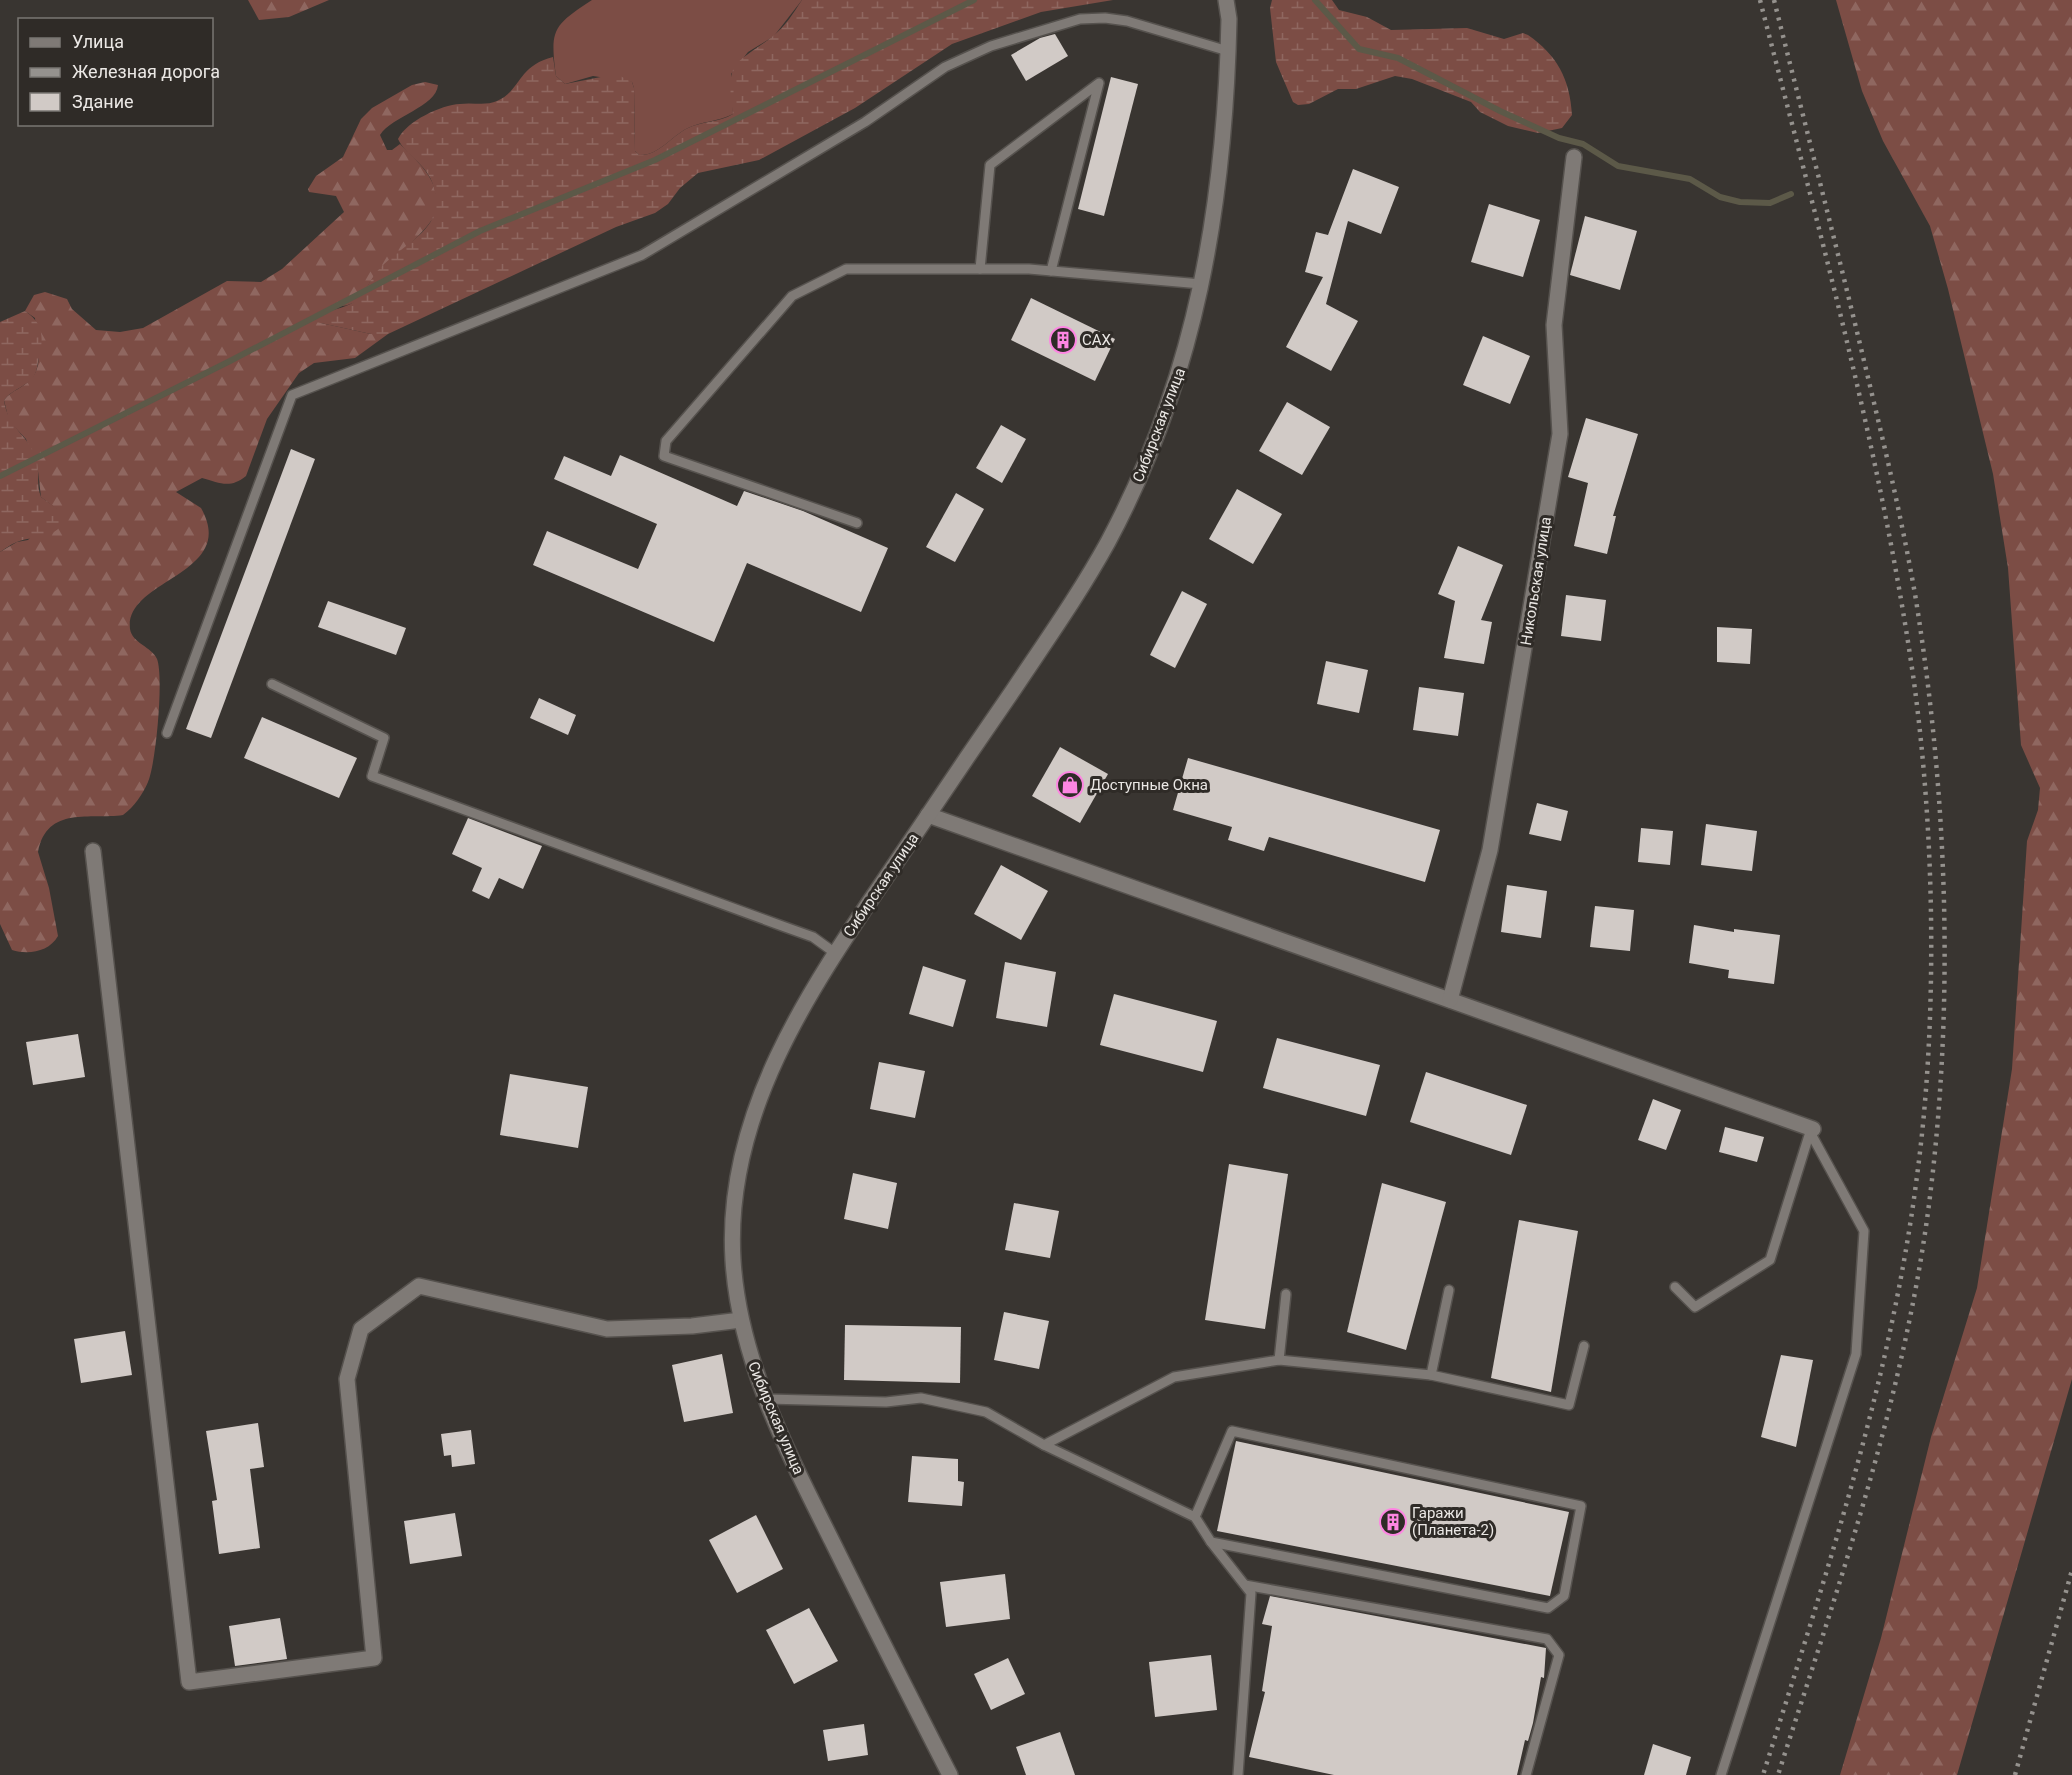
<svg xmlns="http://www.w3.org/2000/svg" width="2072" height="1775" font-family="Roboto,sans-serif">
<defs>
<pattern id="forest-firs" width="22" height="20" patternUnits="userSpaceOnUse" patternTransform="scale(1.5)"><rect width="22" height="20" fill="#7c4d45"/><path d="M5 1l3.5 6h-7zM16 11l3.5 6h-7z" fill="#8f6760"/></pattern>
<pattern id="wetland-marsh" width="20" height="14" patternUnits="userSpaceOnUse" patternTransform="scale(1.5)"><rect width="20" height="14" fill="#7c4d45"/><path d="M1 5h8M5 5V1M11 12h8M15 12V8" fill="none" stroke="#8f6760"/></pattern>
</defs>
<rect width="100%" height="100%" fill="#393531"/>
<path fill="#7c4d45" d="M592,0H802L774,36L748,52L731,74L733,114C718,122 702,121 688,128C671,136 659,156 639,155L635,151L634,88L632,82L593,76L565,84L556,76C550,30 552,26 592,0Z"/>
<g fill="url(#forest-firs)">
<polygon points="248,0 329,0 289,17 259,20"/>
<polygon points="1836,0 2072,0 2072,1379 1957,1775 1840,1775 1881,1638 1931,1437 1977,1288 2012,1069 2027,841 2038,810 2040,788 2021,745 2008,568 1993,474 1948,289 1930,226 1883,141 1862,91"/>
<path d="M425,82L438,85C436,107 392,116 380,135L387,150H392L400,144C418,163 437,176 437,205C438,226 391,258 377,273C369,281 364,296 355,302C348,306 340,306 333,308L321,323L371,334H388L355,358L314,363L299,373L267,419L246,476C230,489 220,483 202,478L176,492L201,508C239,575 124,579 130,629C132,643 152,647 157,659C164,677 156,763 148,782C143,794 134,807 123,815C91,820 47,805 38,852L49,888L58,936C49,952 28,955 12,950L0,924V552L17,542L28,540L58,510L41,497L38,471L26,439L9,421L4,400C12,390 23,388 31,379C45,365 36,336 35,318L25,311L34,295L45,292L67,299L72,309L96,330L120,332L143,328L227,281L261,282L282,269L344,212L336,196L309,192L308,189L316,176L343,157L361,119L372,108L412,85Z"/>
</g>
<g fill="url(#wetland-marsh)">
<path d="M802,0H1113L1041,12L952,44L855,108L759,160L698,173L680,188L668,204L655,213L616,227L388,334H371L316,322L317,316C329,309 345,309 355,301C365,294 371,277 380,268C407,240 449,229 432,182C425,163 406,156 398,139C407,121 441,105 460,104C472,102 486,106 497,101C521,91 517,66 553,57L556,76L565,84L616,74L632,82L634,88L635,151L639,155C659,156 671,136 688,128C702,121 718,123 733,114C725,58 735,66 773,36C785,27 794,12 802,0Z"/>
<path d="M1272,0H1332L1339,10L1367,17L1391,30L1467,28L1504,39L1523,33L1528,35C1557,55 1570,79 1572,115L1562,128L1538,133L1508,126L1480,112L1471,102L1412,79L1395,76L1356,89H1338L1309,104L1298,105L1293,102L1276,62L1270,8Z"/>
<path d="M25,311C46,325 43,341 38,362C37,368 36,375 31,380C22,388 12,390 4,400C8,429 27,433 36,458C40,471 36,484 41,497L59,510L64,521C54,540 35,535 17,542C11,544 5,549 0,552V322Z"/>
</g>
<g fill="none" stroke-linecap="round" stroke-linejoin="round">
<g stroke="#5c5948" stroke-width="6">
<polyline points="1315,0 1359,49 1398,58 1500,111 1559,138 1583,144 1618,166 1690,179 1720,197 1740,202 1770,203 1791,194"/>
<polyline points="0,476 230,361 480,231 655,160 974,0"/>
</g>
</g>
<g fill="#d1cac6">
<polygon points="1055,34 1068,56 1026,81 1011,55 1040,38"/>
<polygon points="1111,77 1138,84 1104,216 1078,209"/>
<polygon points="1353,169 1399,187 1381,234 1348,221 1326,304 1358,321 1331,371 1286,347 1323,277 1305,272 1316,232 1328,235"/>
<polygon points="1489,204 1540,220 1523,277 1471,262"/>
<polygon points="1585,216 1637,231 1620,290 1570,275"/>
<polygon points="1031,298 1115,339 1095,381 1011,340"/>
<polygon points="1483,336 1530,356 1510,404 1463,385"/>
<polygon points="1287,402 1330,427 1302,475 1259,451"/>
<polygon points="1586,418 1638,434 1613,516 1616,516 1607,554 1574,546 1588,483 1568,477"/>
<polygon points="1001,425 1026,439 1002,483 976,468"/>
<polygon points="291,449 315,459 211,738 186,729"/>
<polygon points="620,455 737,506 744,491 803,511 888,548 861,612 747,563 714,642 533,565 547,531 638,569 657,524 554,479 564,456 611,476"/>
<polygon points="1237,489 1282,514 1253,564 1209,539"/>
<polygon points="956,493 984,509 955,562 926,547"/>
<polygon points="1458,546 1503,565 1481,620 1492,622 1484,664 1444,658 1455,601 1438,594"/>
<polygon points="1182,591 1207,604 1175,668 1150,655"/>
<polygon points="1566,595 1606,600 1601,641 1561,636"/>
<polygon points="328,601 406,628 396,655 318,627"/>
<polygon points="1717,627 1752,629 1750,664 1717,662"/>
<polygon points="1326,661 1368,670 1359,713 1317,704"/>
<polygon points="1419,687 1464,693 1458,736 1413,730"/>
<polygon points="539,698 576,715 568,735 530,718"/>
<polygon points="262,717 357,758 339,798 244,758"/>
<polygon points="1060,747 1108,774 1080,823 1032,796"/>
<polygon points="1188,758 1440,830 1425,882 1269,837 1264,851 1228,840 1232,827 1173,810"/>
<polygon points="1537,803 1568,811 1561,841 1529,834"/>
<polygon points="468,818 542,846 523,889 499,878 489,899 472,891 482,868 452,854"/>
<polygon points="1706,824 1757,831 1752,871 1701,865"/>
<polygon points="1641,828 1673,831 1670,865 1638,862"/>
<polygon points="1001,865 1048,891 1021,940 974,914"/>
<polygon points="1507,885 1547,891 1541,938 1501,932"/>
<polygon points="1595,906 1634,910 1630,951 1590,947"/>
<polygon points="1694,925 1734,932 1734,929 1780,935 1774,984 1728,978 1729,970 1689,963"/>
<polygon points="1005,962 1056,972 1047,1027 996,1018"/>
<polygon points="923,966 966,980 953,1027 909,1014"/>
<polygon points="1114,994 1217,1021 1203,1072 1100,1045"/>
<polygon points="78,1034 85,1077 33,1085 26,1042"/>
<polygon points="1277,1038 1380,1065 1366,1116 1263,1088"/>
<polygon points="879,1062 925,1071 915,1118 870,1109"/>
<polygon points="1426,1072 1527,1105 1511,1155 1410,1122"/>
<polygon points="510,1074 588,1087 578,1148 500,1135"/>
<polygon points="1653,1099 1681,1110 1666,1150 1638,1140"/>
<polygon points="1725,1127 1764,1137 1757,1162 1719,1152"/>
<polygon points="1229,1164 1288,1174 1265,1329 1205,1320"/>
<polygon points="853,1173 897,1183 888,1229 844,1219"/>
<polygon points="1382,1183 1446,1202 1406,1350 1347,1332"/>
<polygon points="1014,1203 1059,1211 1050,1258 1005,1250"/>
<polygon points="1519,1220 1578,1231 1551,1392 1491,1378"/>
<polygon points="1004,1312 1049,1321 1039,1369 994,1360"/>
<polygon points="845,1325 961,1327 960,1383 844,1380"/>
<polygon points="125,1331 132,1375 81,1383 74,1339"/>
<polygon points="722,1354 733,1413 684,1422 672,1365"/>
<polygon points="1781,1355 1813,1360 1796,1447 1761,1437"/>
<polygon points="258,1423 264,1467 250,1469 260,1548 219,1554 212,1501 217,1500 206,1431"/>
<polygon points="471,1430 475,1464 452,1467 451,1455 444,1456 441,1434"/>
<polygon points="1236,1441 1569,1512 1550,1596 1217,1531"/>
<polygon points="912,1456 958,1459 958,1481 964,1482 962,1506 908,1502"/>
<polygon points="455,1513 462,1556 410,1564 404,1521"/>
<polygon points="756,1515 783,1569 737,1593 709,1540"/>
<polygon points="1005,1574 1010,1619 946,1627 940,1582"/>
<polygon points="1270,1596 1546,1648 1544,1678 1541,1677 1533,1723 1528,1741 1525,1740 1517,1775 1334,1775 1249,1757 1265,1692 1262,1691 1272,1626 1262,1624"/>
<polygon points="809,1608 838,1661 794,1684 766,1630"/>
<polygon points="280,1618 287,1659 235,1666 229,1626"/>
<polygon points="1211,1655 1217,1710 1155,1717 1149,1662"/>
<polygon points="1008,1658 1025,1694 991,1710 974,1674"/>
<polygon points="864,1724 868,1755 828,1761 823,1730"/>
<polygon points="1060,1732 1075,1775 1026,1775 1016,1747"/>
<polygon points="1653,1744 1691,1757 1686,1775 1644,1775"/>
</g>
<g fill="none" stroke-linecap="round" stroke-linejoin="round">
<defs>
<g id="lane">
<polyline points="980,269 990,165 1099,83 1051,271"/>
<polyline points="857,523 664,456 666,441 792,296 846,269 1029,269 1201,284"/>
<polyline points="272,684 384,738 372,776 785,927 813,937 835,953"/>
<polyline points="167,733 292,395 642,255 865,122 945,67 991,46 1080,19 1105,18 1127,21 1228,51"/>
<polyline points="1675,1287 1695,1307 1770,1260 1810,1132"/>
<polyline points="1279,1360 1286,1294"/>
<polyline points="1431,1375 1449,1290"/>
<polyline points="767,1399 886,1402 921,1398 986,1412 1044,1445 1174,1377 1279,1360 1431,1375 1569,1405 1584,1346"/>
<polyline points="1044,1445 1195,1517 1232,1431 1581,1506 1564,1596 1548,1608 1211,1542 1195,1517"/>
<polyline points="1211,1542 1251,1593 1238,1775"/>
<polyline points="1245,1585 1547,1639 1559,1655 1526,1775"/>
<polyline points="1721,1775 1856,1354 1864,1231 1810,1132 1813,1129"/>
</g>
<g id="street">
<polyline points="928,815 1813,1129"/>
<polyline points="93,851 189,1682 374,1658 347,1379 361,1329 419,1286 607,1329 692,1326 741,1320"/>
<polyline points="1450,1000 1490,850 1560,434 1554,325 1574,157"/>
</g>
<path id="secondary" d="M950,1775C910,1697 871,1620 832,1541C788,1453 739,1360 733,1260C724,1114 810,989 889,873C930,812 972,750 1014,689C1046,641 1080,593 1108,542C1196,377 1225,205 1229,19L1226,0"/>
</defs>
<use href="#lane" stroke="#56524e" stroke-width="12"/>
<use href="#street" stroke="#56524e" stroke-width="18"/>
<use href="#secondary" stroke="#56524e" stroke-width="18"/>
<use href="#lane" stroke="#7f7a76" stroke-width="9"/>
<use href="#street" stroke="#7f7a76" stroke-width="15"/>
<use href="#secondary" stroke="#7f7a76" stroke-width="15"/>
<g stroke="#95928e" stroke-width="4.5" stroke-dasharray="3 6" stroke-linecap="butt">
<path d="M1760,0C1817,223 1880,447 1913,675C1935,832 1938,1019 1917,1176C1891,1381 1825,1578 1763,1775"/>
<path d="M1774,0C1808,136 1843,271 1875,407C1890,469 1904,532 1915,594C1948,798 1955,1007 1928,1212C1902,1405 1837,1590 1778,1775"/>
<polyline points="2015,1775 2072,1570"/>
</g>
</g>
<defs>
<symbol id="building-ring" viewBox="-11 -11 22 22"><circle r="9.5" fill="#2f2b27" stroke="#fd86e2" stroke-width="1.5"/><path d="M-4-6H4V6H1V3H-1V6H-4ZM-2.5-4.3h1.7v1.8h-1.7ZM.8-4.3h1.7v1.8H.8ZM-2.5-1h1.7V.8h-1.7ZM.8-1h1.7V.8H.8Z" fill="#fd86e2"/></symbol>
<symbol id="shop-ring" viewBox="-11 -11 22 22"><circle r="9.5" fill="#2f2b27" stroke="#fd86e2" stroke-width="1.5"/><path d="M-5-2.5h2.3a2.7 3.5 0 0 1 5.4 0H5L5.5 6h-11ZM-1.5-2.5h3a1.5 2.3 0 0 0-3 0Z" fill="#fd86e2"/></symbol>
</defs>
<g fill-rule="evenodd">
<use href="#building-ring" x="1048" y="325" width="30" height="30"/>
<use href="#shop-ring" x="1055" y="770" width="30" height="30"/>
<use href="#building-ring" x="1378" y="1507" width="30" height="30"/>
</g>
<g text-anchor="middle" stroke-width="6" stroke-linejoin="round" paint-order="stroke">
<g font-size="15" fill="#ebe8e5" stroke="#2f2b27" text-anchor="start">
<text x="1082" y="345">САХ</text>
<text x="1090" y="790">Доступные Окна</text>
<text x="1412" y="1518">Гаражи<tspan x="1412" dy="17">(Планета-2)</tspan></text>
</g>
<g font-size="15" fill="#ebe8e5" stroke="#2f2b27">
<text transform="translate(1159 425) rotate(-69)" y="5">Сибирская улица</text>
<text transform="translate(1536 581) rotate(-81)" y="5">Никольская улица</text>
<text transform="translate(881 885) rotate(-56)" y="5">Сибирская улица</text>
<text transform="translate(776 1418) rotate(67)" y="5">Сибирская улица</text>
</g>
</g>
<rect x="18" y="18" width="195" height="108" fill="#2f2b27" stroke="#7a7773" stroke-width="1.5"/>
<rect x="30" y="38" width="30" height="9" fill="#7f7a76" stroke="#7a7773" stroke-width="1.5"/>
<text x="72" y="48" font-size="18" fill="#ebe8e5">Улица</text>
<rect x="30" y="68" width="30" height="9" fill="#95928e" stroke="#7a7773" stroke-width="1.5"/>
<text x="72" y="78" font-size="18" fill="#ebe8e5">Железная дорога</text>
<rect x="30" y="93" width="30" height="18" fill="#d1cac6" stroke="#7a7773" stroke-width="1.5"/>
<text x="72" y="108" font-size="18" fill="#ebe8e5">Здание</text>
</svg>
